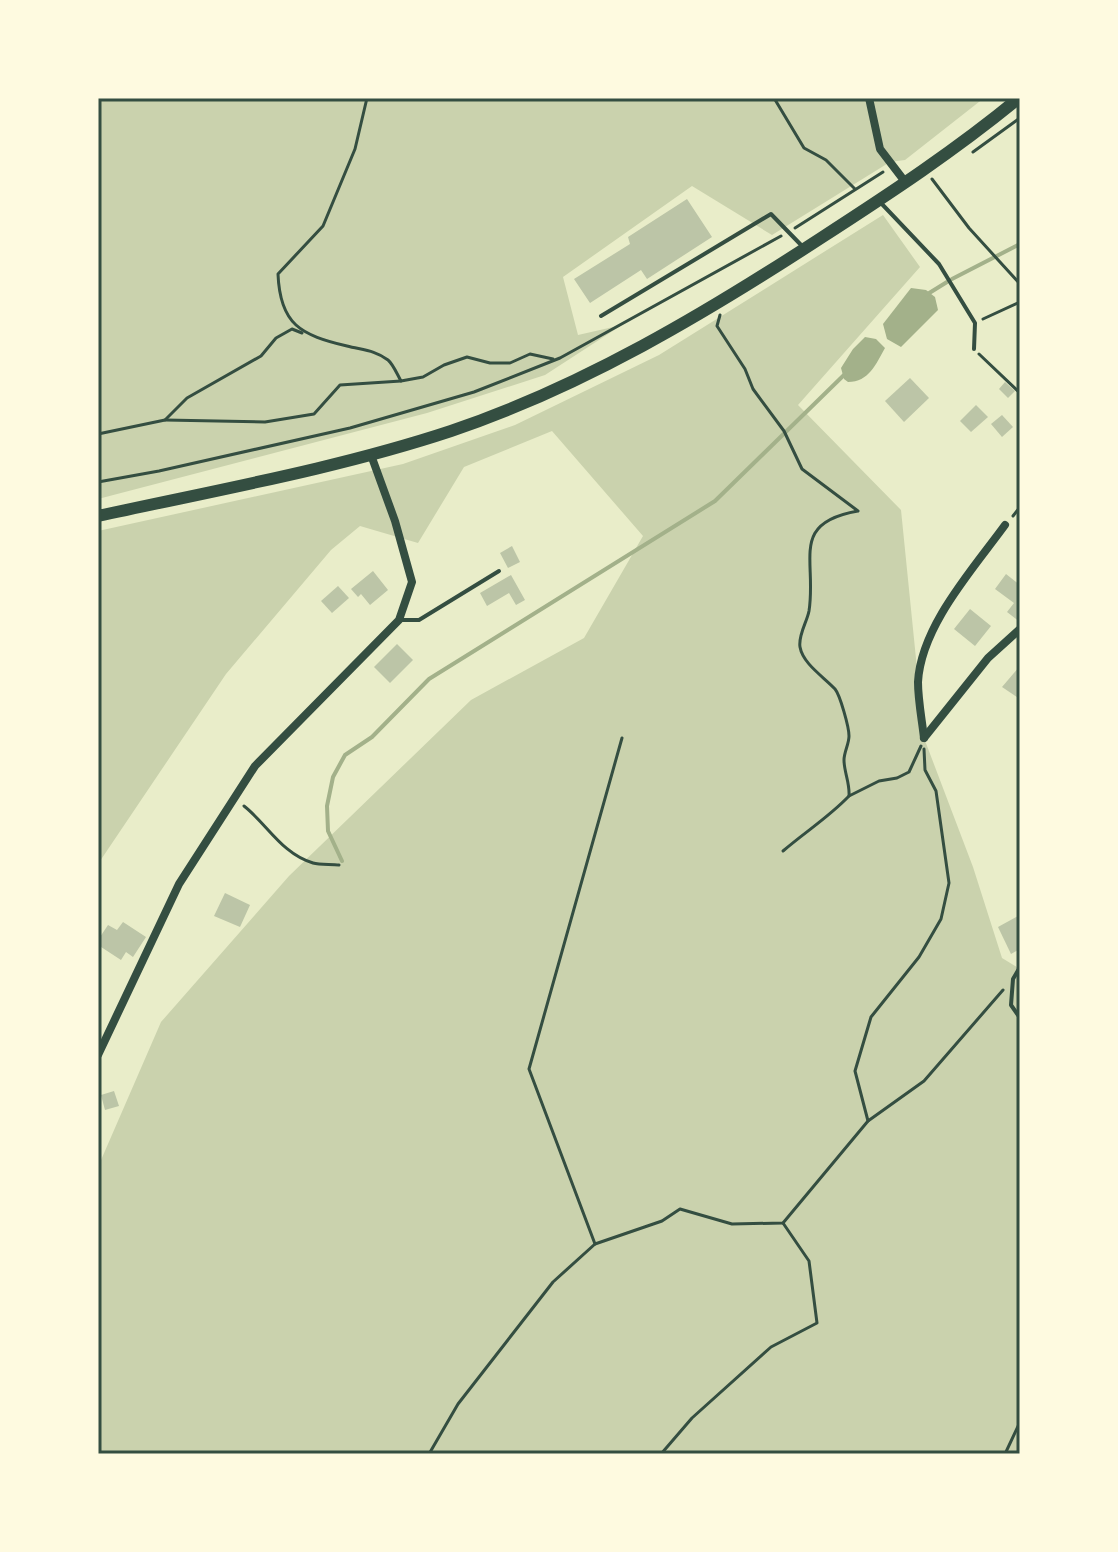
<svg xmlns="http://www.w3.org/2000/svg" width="1118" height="1552" font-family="Arial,sans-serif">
<rect width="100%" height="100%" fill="#e9edc9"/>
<g fill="#cad2ad">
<polygon points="98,98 984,98 905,160 890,162 772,235 692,186 563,277 578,335 622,325 545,375 427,413 98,499"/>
<polygon points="883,215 920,267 798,405 901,510 924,738 973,867 1002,958 1020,969 1020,1454 98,1454 98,1167 161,1022 289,876 471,700 584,638 643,536 552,431 464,467 418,543 360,526 331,550 226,674 98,864 98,531 403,464 515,425 659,355"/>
</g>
<g fill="#a3b18a">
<polygon points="911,288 926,290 935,297 938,310 901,347 887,339 883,324"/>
<path d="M865,337L876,339L885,348C876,364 869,382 848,382L844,379L841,368L853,349Z"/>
</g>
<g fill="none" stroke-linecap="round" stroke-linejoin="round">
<g stroke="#a3b18a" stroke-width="4">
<polyline points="952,279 1020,244"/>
<polyline points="926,295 947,282"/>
<polyline points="342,861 328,831 327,806 333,777 345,755 372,737 429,679 715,501 845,374"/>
</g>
</g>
<g fill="#bcc5a7">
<polygon points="687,199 712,237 647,279 641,270 590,303 574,279 630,244 628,237"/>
<polygon points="910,378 929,398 904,422 885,401"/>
<polygon points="1005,382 1015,391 1008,398 999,389"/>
<polygon points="976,405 988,417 971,432 960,421"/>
<polygon points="1002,415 1013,427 1002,437 991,424"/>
<polygon points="512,546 520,562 508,568 500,553"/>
<polygon points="373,571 388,590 370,605 361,594 358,597 351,589"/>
<polygon points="1006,574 1020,585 1020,622 1007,612 1014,603 995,589"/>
<polygon points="511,575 525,600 516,605 509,593 487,606 480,593"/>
<polygon points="338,586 349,598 332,613 321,601"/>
<polygon points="970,609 991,626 975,646 954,629"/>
<polygon points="397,644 413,660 390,683 374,667"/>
<polygon points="1020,666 1020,699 1002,687"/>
<polygon points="225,893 250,905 240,927 214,916"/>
<polygon points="1020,915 1020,949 1011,954 998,927"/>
<polygon points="123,922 146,937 133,957 126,952 121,960 98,945 98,940 108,925 117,930"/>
<polygon points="114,1091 119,1106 105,1110 101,1095"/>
</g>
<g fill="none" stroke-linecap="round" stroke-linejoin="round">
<g stroke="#344e41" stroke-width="3">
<path d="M367,98L355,149L323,226L278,274C280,325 301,335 347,346C362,350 375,350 388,360C393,364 397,374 401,381L423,377L444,365L467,357L490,363H510L530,354L553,359"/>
<polyline points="774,98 804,148 826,160 855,189"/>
<polyline points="973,152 1020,118"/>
<polyline points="932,179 969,228 1020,284"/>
<polyline points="795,228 883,172"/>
<path d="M720,315L717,326L745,369L753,389L784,431L802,469L858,511C789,523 817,560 809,611C807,622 798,635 800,647C803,664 824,677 835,689C840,695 849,727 849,736C849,744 844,752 844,760C844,772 850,783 849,796L879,781L897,778L909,772L921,746"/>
<polyline points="983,319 1020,302"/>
<polyline points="979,354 1020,393"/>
<polyline points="165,420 265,422 314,414 340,385 401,381"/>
<polyline points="98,434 165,420 187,398 261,356 276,338 292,329 302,333"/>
<polyline points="98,482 159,471 350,428 474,392 560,358 781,236"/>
<polyline points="1013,516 1020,507"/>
<path d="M244,806C267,824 282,854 313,863C320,865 331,864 339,865"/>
<path d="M783,851C805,832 829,817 849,796"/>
<polyline points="868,1121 855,1071 871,1017 919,957 941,919 949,883 936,791 925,770 924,749"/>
<polyline points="595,1244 529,1069 622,738"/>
<polyline points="429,1454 458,1404 553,1282 595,1244 662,1221 680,1209 732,1224 783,1223 868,1121 924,1081 1003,990"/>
<polyline points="661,1454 692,1418 771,1347 817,1323 809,1261 783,1223"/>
<polyline points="1005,1454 1020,1422"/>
</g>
<g stroke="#344e41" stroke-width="4">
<polyline points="880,202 939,264 975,323 974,349"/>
<polyline points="601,316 771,214 803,247"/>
<polyline points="401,620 419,620 499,571"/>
<polyline points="1020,967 1013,979 1011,1005 1020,1018"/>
</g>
<g stroke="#344e41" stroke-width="8">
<polyline points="869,98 880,149 906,183"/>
<path d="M924,738C922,720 918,700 918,682C921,626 973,569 1005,525"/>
<polyline points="924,738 988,658 1020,629"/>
<polyline points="98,1055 179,884 255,766 399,620 412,582 395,521 371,455"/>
</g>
<path stroke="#344e41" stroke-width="12" d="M98,516C216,490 336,469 451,431C582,387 706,313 821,238C889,194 956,150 1019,98"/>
</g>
<rect width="1118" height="1552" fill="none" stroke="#fefae0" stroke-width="200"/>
<rect x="100" y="100" width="918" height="1352" fill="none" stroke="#344e41" stroke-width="3"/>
</svg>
